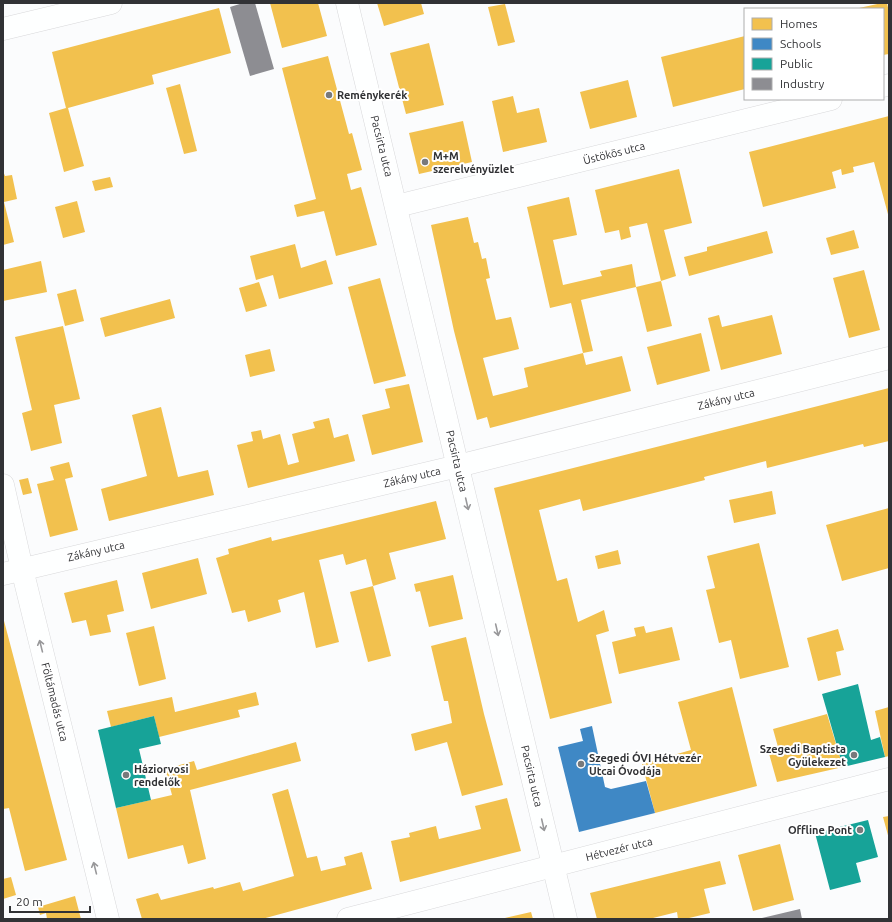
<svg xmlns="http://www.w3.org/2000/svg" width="892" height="922" font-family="Ubuntu,sans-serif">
<rect width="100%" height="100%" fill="#fbfcfd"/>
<g fill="#f2c14e">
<polygon points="270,3 318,3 327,36 282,48"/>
<polygon points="377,3 421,3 424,14 384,26"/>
<polygon points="882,3 887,3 889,12 889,54 883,55 883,9 859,8"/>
<polygon points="505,4 515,42 498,46 488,7"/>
<polygon points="219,8 231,53 152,75 154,84 68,108 84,166 64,172 49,113 66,108 52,52"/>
<polygon points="745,36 745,89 673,107 661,57"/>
<polygon points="429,43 444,105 406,114 390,53"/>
<polygon points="328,56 349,134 352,133 362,170 347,174 351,190 361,187 377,245 336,256 324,211 297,217 294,205 316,199 282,68"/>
<polygon points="628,80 637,117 590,129 580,92"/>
<polygon points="180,84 197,151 184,154 166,88"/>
<polygon points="513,96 517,113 539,108 547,142 503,152 492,101"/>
<polygon points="889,116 889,218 874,162 853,167 854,172 842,175 841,169 832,172 836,188 763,207 749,152"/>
<polygon points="463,121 472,162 419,174 409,133"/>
<polygon points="679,169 692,223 664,230 676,276 661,281 647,223 629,227 631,237 621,240 619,230 605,233 595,190"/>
<polygon points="3,171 5,176 12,175 17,199 4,202 14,242 3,245"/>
<polygon points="110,177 113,187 95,191 92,181"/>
<polygon points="569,197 577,235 553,240 563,285 602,276 600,271 632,264 636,287 581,300 593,351 583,353 571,303 550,308 527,207"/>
<polygon points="77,201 85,232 63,238 55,207"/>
<polygon points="468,217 474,243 478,242 482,259 486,258 490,278 486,279 496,320 511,317 519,349 483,358 493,396 528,387 524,368 583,353 586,365 622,356 631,391 490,428 487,417 477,420 454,331 431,225"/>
<polygon points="854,230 859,248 831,255 826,238"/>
<polygon points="767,231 773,253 689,276 684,257 707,251 707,247"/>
<polygon points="295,244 301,268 326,260 333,284 279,299 273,275 256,280 250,256"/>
<polygon points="41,261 47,292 3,301 3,270"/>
<polygon points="864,270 880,330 849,338 833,278"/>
<polygon points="380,278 406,376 374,384 348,287"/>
<polygon points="661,281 672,326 647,332 636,287"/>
<polygon points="259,282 267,306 246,312 239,288"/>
<polygon points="76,289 84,321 65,326 57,294"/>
<polygon points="170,299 175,318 105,337 100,318"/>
<polygon points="719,315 722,327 772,315 782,354 721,370 708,318"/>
<polygon points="63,326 80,399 54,405 62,443 31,451 22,413 32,410 15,337"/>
<polygon points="701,333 710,371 657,385 647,347"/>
<polygon points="270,349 275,371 250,377 245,355"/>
<polygon points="409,384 423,442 372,455 362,415 390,408 385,389"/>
<polygon points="889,388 889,441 864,447 863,444 767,468 766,461 704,477 705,480 583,511 580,499 539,510 557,581 567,578 578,622 604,610 609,631 596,635 612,703 550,719 494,488"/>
<polygon points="161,407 178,477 208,470 214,495 109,521 101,489 147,476 132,415"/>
<polygon points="329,418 334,438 348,434 355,461 248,488 237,445 253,441 251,432 261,430 263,439 280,434 288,465 299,462 292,434 315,428 313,422"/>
<polygon points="69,462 73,477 65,479 78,530 50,537 37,484 54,480 50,467"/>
<polygon points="28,478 32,493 23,495 19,480"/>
<polygon points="772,491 776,514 734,523 729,500"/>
<polygon points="436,501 446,539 389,553 396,579 373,586 366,559 346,565 343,554 319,560 339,642 316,648 304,592 278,600 281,612 248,622 245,610 232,613 216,558 229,554 228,549 271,537 272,541"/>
<polygon points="889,508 889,568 842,581 826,525"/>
<polygon points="759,543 789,667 740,679 731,640 719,643 706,590 715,588 707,556"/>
<polygon points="618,550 621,564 598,569 595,556"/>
<polygon points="198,558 207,594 151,609 142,573"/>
<polygon points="453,575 463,619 429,627 420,591 416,592 414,584"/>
<polygon points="117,580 124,611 107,615 111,632 90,636 86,620 72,623 64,593"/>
<polygon points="373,586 391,656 368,662 350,592"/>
<polygon points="3,617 67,860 25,871 9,808 3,809"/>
<polygon points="154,626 166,679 139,686 126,633"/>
<polygon points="644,626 646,633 672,627 680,660 619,674 612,642 636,636 634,628"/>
<polygon points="838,629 844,650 836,652 841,675 818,681 807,638"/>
<polygon points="466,637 484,714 503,785 462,796 447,742 415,751 411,734 452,723 448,701 444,701 431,646"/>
<polygon points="732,687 757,786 655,813 642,764 691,750 678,702"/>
<polygon points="256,692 259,705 238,710 240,717 159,737 154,716 111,727 107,711 172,697 175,712"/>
<polygon points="889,707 889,756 885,757 875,711"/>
<polygon points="827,714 843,767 777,782 768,750 778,747 773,729"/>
<polygon points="296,742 301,761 190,790 206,859 188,864 183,845 128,859 116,808 172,795 165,769 194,761 197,770"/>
<polygon points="288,789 307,858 317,856 321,871 346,865 344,857 362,852 372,889 262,919 142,919 136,899 158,893 161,900 213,887 214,889 240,882 243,891 294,876 272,794"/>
<polygon points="507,798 521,851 400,882 391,841 410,837 409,833 436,826 439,839 481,829 475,806"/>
<polygon points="889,816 889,839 883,817"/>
<polygon points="780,844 794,900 753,911 738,855"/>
<polygon points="720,861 726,884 704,889 710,913 685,919 678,919 677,912 649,919 597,919 590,893"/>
<polygon points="11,877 16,895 3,899 3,879"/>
<polygon points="75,896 81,919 47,919 46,913 40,915 38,907"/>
<polygon points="531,912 533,919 505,919 505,918"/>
</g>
<polygon fill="#3f88c5" points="592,726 605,787 611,789 646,781 655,813 579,832 558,747 583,741 580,729"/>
<g fill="#17a398">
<polygon points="858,684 871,740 880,737 885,757 843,767 822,694"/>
<polygon points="154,716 161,744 139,749 151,800 116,808 98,730"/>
<polygon points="868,820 878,857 856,863 861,882 830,890 815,833"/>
</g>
<g fill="#8d8d92">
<polygon points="243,3 255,3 274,69 250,76 230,7"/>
<polygon points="800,909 802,919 762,919 762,918"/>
</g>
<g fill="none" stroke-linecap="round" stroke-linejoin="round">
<defs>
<g id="minor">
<polyline points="347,3 566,919"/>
<polyline points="3,29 111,3"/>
<polyline points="883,86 889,85"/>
<polyline points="397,206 831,99"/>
<polyline points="3,485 22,569 108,919"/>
<polyline points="3,574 458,466 889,358"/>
<polyline points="348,919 889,779"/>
</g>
</defs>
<use href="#minor" stroke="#d9d9db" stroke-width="23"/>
<use href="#minor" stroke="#feffff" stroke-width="22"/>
</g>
<defs><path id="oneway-shaft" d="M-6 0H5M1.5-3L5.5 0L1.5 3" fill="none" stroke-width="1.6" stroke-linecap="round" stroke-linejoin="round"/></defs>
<g stroke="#98989a">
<use href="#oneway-shaft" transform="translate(467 504) rotate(77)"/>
<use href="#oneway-shaft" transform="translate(497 630) rotate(77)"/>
<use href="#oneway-shaft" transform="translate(41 646) rotate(-104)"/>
<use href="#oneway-shaft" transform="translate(543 825) rotate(77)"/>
<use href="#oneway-shaft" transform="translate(95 868) rotate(-104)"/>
</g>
<g fill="#78797b" stroke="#fff" stroke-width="1.5">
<circle cx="329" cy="95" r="4"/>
<circle cx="425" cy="162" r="4"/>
<circle cx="854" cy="755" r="4"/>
<circle cx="581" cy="764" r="4"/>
<circle cx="126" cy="775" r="4"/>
<circle cx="860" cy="830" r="4"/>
</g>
<g text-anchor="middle" stroke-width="4" stroke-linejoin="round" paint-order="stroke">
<g font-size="11" font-weight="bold" fill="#313235" stroke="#fff" text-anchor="start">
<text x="337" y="99">Reménykerék</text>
<text x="433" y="160">M+M<tspan x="433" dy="13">szerelvényüzlet</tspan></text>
<text x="846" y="753" text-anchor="end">Szegedi Baptista<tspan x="846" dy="13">Gyülekezet</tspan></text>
<text x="589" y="762">Szegedi ÓVI Hétvezér<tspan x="589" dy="13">Utcai Óvodája</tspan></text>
<text x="134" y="773">Háziorvosi<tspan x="134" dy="13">rendelők</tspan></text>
<text x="852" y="834" text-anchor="end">Offline Pont</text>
</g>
<g font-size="11" fill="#313235" stroke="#fff">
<text transform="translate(382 146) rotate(76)" y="4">Pacsirta utca</text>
<text transform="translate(614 153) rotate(-14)" y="4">Üstökös utca</text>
<text transform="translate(726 399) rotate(-14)" y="4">Zákány utca</text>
<text transform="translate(457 461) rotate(77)" y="4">Pacsirta utca</text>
<text transform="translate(412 477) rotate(-13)" y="4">Zákány utca</text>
<text transform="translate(96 551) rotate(-13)" y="4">Zákány utca</text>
<text transform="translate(55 702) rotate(76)" y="4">Föltámadás utca</text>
<text transform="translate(532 776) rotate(77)" y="4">Pacsirta utca</text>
<text transform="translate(619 849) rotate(-14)" y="4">Hétvezér utca</text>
</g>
</g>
<rect width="892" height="922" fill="none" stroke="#313235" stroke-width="8"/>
<rect x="744" y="8" width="140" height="92" fill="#ffffff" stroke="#adadae"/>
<rect x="752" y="18" width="20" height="12" fill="#f2c14e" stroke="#adadae"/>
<text x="780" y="28" font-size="12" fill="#313235">Homes</text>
<rect x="752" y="38" width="20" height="12" fill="#3f88c5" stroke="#adadae"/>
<text x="780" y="48" font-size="12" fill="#313235">Schools</text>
<rect x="752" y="58" width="20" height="12" fill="#17a398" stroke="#adadae"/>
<text x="780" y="68" font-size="12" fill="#313235">Public</text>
<rect x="752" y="78" width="20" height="12" fill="#8d8d92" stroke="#adadae"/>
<text x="780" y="88" font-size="12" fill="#313235">Industry</text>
<path d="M10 906v6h80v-6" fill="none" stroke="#313235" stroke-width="2"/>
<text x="16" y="906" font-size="12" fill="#313235" stroke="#ffffff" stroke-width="3" paint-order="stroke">20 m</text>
</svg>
